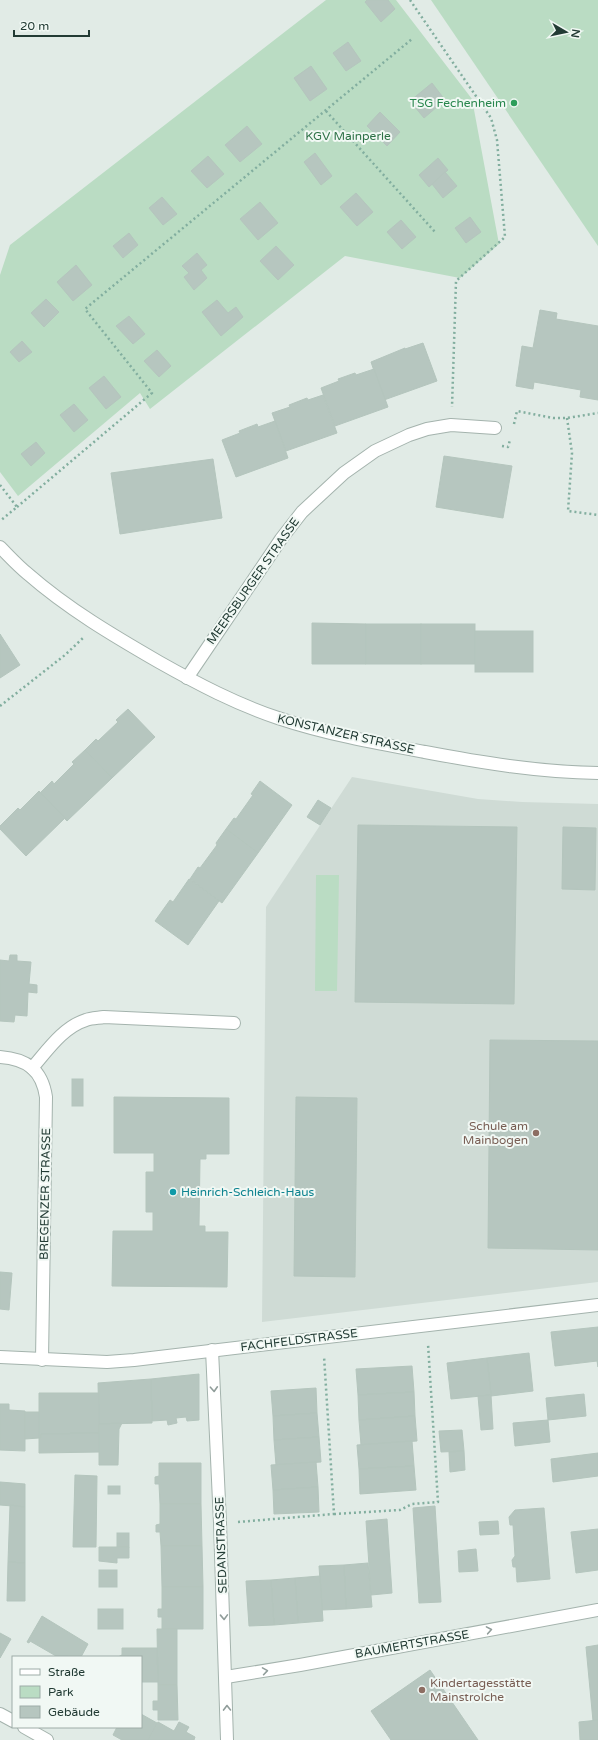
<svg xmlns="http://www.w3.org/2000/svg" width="598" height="1740" font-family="'Varela Round',sans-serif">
<rect width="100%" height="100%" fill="#e1ebe6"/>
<polygon fill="#cfdbd5" points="352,777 478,799 522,802 598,804 598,1282 262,1322 266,907"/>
<g fill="#badcc3">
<polygon points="326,0 396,0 472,99 499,244 460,278 345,256 150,409 140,393 18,496 0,472 0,275 10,245"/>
<polygon points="431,0 598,0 598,246"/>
<polygon points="316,875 339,875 337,991 315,991"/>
</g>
<g fill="#b6c6bf" stroke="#b4c5bd">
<polygon points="367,0 388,0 395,9 381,22 365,2"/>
<polygon points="348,42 361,61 346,71 333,53"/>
<polygon points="311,66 327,89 310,101 294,78"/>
<polygon points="432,83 445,100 424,118 410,101"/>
<polygon points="380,112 400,132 387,146 367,126"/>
<polygon points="247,126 262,144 240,162 225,145"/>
<polygon points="315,153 332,176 321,185 304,162"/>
<polygon points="208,156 224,174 207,188 191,171"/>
<polygon points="438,158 448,170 429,187 419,175"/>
<polygon points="445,172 457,186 443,198 432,184"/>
<polygon points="356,193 373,212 357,226 340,207"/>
<polygon points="162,197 177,214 163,225 149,208"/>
<polygon points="260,202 278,223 258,240 240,219"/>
<polygon points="470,217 481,232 466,243 455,228"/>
<polygon points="401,220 416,237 402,249 387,232"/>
<polygon points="129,233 138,245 123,258 113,246"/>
<polygon points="276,246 294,265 278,280 260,261"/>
<polygon points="197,253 207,265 201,270 207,278 194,290 184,277 189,273 182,266"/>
<polygon points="76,265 92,285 73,301 57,282"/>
<polygon points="46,299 59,312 44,327 31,313"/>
<polygon points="217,300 228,313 236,307 243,317 221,336 202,312"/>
<polygon points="540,310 557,313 556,319 598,326 598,400 580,397 581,390 534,382 533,389 516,386 522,346 533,348"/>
<polygon points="129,316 145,334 133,344 116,326"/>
<polygon points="22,341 32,352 19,362 10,352"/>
<polygon points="423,343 437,381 384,400 371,362 405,348 405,349"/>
<polygon points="157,350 171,366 159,377 144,361"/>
<polygon points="374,369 388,407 335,426 321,388 339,381 338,379 355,373 356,375"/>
<polygon points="104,376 121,397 106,409 89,388"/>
<polygon points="323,395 337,433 286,451 272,413 290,407 289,405 307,398 308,400"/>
<polygon points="74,404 88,420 74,432 60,415"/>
<polygon points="275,421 288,458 236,477 222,440 240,433 239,431 257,424 258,427"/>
<polygon points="36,442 45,453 31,466 21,454"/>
<polygon points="444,456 512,466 503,518 436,507"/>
<polygon points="213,459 222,518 120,534 111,473"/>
<polygon points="312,623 366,624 366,664 312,664"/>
<rect x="366" y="624" width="55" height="40"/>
<rect x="421" y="624" width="54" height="40"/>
<rect x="475" y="631" width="58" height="41"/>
<polygon points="0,634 20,665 0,678"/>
<polygon points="128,709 155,737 112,778 85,750 96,739 98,741 118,722 116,720"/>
<polygon points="85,750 112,778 67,821 40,793 52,781 54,784 74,764 72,762"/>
<polygon points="260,781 292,805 258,853 226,829 234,818 236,819 253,795 251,794"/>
<polygon points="39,791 65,818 26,856 0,829 0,826 18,808 20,810"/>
<polygon points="318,800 331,808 320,825 307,817"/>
<polygon points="358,825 517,827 514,1004 355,1002"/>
<polygon points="563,827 596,828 595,890 562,889"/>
<polygon points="226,829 258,853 222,903 190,879 198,867 200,868 217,845 216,843"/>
<polygon points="189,879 219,901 188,945 155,921 170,900 173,902"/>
<polygon points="10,955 17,955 17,961 31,962 29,984 37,985 37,993 28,992 27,1016 15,1015 14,1022 0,1021 0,960 9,961"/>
<polygon points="490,1040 598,1041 598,1250 488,1248"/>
<rect x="72" y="1079" width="11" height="27"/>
<polygon points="114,1097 229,1098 229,1154 206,1154 206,1159 200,1159 199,1226 205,1226 205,1232 228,1232 227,1287 112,1286 113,1231 153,1231 153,1212 146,1212 146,1172 154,1172 154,1153 114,1153"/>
<polygon points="296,1097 357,1098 355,1277 294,1276"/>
<polygon points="0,1272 12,1273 9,1310 0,1309"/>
<polygon points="598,1327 598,1367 597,1361 555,1366 551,1332"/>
<polygon points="529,1353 533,1391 491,1396 487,1358"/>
<polygon points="487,1358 491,1395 451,1399 447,1363"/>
<polygon points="412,1366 414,1392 358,1395 356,1369"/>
<polygon points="199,1374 199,1420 187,1421 186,1417 176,1418 177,1423 168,1425 167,1420 152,1421 151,1379"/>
<polygon points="151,1379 152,1423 99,1424 98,1383"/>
<polygon points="316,1388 317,1413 273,1416 271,1391"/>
<polygon points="414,1392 415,1416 359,1420 358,1395"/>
<polygon points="39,1393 99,1393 99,1433 41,1434 41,1438 39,1438"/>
<polygon points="584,1394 586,1416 548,1420 546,1398"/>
<polygon points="491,1395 493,1429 481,1430 478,1396"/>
<polygon points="0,1404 9,1404 9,1410 25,1411 25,1451 0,1450"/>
<polygon points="25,1412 39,1412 39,1438 25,1439"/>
<polygon points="317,1413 319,1437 274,1440 273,1416"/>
<polygon points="415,1416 417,1441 361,1445 359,1420"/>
<polygon points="548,1420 550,1442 515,1446 513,1423"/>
<polygon points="122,1423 119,1429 118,1465 99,1465 99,1424"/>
<polygon points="462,1430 464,1451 441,1452 439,1431"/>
<polygon points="99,1433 99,1452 39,1453 39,1438 41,1438 41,1434"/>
<polygon points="319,1437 321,1462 276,1465 274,1440"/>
<polygon points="412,1441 414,1466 359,1469 357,1445"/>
<polygon points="464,1451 465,1470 450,1472 449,1452"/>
<polygon points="598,1453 598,1476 553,1482 551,1459"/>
<polygon points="316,1462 318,1487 273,1490 271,1465"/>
<polygon points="159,1463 201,1463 201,1504 160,1504 159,1484 155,1484 155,1477 159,1476"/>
<polygon points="414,1466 416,1490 360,1494 359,1469"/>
<polygon points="75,1475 97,1476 96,1547 73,1547"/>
<polygon points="0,1482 25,1484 25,1507 0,1505"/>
<rect x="108" y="1486" width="12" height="8"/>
<polygon points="318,1487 319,1512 274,1514 273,1490"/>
<polygon points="160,1504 201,1504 202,1546 161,1546 160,1532 156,1532 156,1525 160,1524"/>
<polygon points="10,1505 25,1507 25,1563 8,1562"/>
<polygon points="435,1506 441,1602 419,1603 413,1508"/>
<polygon points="544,1508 550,1579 517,1582 516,1567 513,1567 512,1560 515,1556 513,1525 510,1525 509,1517 515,1510"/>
<polygon points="387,1519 392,1593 371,1595 366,1521"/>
<polygon points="498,1521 499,1534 480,1535 479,1522"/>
<polygon points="598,1529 598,1570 576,1573 571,1532"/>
<rect x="117" y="1533" width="12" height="14"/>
<polygon points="161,1546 202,1546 203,1587 162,1587"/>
<polygon points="99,1547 129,1547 129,1558 117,1558 117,1563 99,1561"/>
<polygon points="476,1549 478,1571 459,1572 458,1551"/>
<polygon points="8,1562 25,1563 25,1601 7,1601"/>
<polygon points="368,1563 372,1607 346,1609 344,1565"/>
<polygon points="344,1565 346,1609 322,1610 319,1566"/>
<rect x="99" y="1570" width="18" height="17"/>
<polygon points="320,1576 323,1621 298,1623 295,1578"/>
<polygon points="295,1578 298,1623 274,1625 271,1580"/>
<polygon points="271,1580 274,1625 249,1626 246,1581"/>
<polygon points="162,1587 203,1587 203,1629 162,1629 162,1617 158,1617 158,1609 162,1609"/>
<rect x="98" y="1609" width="25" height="20"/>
<polygon points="42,1616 88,1644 81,1657 56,1656 30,1641 29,1643 27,1642"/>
<polygon points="157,1629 177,1629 177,1685 158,1685"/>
<polygon points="0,1633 11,1639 0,1658"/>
<polygon points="598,1645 598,1720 593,1721 586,1647"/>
<polygon points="122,1648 157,1648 158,1682 141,1682 141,1657 118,1657 122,1655"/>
<polygon points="430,1670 478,1740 391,1740 371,1711"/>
<polygon points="158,1685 177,1685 178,1720 158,1720 158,1710 153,1710 153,1701 158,1701"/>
<polygon points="141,1714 157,1723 148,1740 122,1740 113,1735 117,1727 141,1727"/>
<polygon points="598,1720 598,1740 580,1740 579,1722"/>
<polygon points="158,1722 174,1731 179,1722 189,1727 186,1732 195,1737 194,1740 148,1740"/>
</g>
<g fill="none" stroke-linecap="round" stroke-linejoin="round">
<defs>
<path id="service" d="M32,1068C47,1051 63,1027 86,1020C91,1018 98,1018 104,1017L234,1023"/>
<g id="minor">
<path d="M0,547C9,556 18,566 28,574C68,609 114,636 159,662C198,684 236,704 278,718C326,734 376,743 425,752C483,763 539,772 598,773"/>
<polyline points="187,678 281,539 302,512 344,473 375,451 409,435 427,429 451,425 495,428"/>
<path d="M0,1057C27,1059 42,1070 46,1097L42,1360"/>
<polyline points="212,1350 220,1523 227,1740"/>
<polyline points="0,1357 107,1362 134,1360 598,1305"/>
<polyline points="226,1677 300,1665 598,1610"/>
</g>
<g id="tertiary">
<polyline points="0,1714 13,1721"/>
<polyline points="24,1727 47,1740"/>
</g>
</defs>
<use href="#service" stroke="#a4b3ad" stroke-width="14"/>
<use href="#minor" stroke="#a4b3ad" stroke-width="14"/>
<use href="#tertiary" stroke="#a4b3ad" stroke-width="14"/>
<g stroke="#82ae9f" stroke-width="2.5" stroke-dasharray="2 3" stroke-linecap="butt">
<polyline points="410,0 491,118 497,140 505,237 456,281 452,407"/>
<polyline points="326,111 435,232"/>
<polyline points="567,418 572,453 568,511 598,515"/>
<polyline points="514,424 517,411 553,418 567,418 598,413"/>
<polyline points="502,446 508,447 510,440"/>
<polyline points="0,485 17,507 0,521"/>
<polyline points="17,507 152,393 85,309 412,39"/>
<polyline points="0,706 65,655 84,637"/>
<polyline points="334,1514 400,1510 412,1504 438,1502 428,1344"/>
<polyline points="238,1522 334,1514 324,1356"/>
</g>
<use href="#service" stroke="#fff" stroke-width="12"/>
<use href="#minor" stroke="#fff" stroke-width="12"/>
<use href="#tertiary" stroke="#fff" stroke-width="12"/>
</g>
<defs><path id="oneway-chevron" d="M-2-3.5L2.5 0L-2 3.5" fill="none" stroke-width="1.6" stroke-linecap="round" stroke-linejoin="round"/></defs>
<g stroke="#909d9a">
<use href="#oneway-chevron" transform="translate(214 1389) rotate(87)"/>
<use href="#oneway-chevron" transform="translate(224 1617) rotate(88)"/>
<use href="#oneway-chevron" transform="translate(489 1630) rotate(-10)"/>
<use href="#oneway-chevron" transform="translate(265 1671) rotate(-9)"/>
<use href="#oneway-chevron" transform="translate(227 1708) rotate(-91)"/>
</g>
<circle fill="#2e9e5b" stroke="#f1f8f4" stroke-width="1.5" cx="514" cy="103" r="4"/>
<g fill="#8d6e63" stroke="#f1f8f4" stroke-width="1.5">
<circle cx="536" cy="1133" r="4"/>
<circle cx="422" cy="1690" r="4"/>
</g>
<circle fill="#0f9aa8" stroke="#f1f8f4" stroke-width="1.5" cx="173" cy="1192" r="4"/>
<g text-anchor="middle" stroke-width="4" stroke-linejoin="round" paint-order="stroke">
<g font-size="12" fill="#27864d" stroke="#f1f8f4" text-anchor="end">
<text x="506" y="107">TSG Fechenheim</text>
</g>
<g font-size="12" fill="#2d7146" stroke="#f1f8f4">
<text x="348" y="140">KGV Mainperle</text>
</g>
<g font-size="12" fill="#223b34" stroke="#f1f8f4">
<text transform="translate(253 581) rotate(-55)" y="4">MEERSBURGER STRASSE</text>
<text transform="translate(346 734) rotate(13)" y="4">KONSTANZER STRASSE</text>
<text transform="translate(45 1194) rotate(-89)" y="4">BREGENZER STRASSE</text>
<text transform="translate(299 1340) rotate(-7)" y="4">FACHFELDSTRASSE</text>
<text transform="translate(221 1545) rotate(-92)" y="4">SEDANSTRASSE</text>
<text transform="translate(412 1644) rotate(-10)" y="4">BAUMERTSTRASSE</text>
</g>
<g font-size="12" fill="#785e54" stroke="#f1f8f4" text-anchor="end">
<text x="528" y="1130">Schule am<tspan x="528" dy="14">Mainbogen</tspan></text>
<text x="430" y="1687" text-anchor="start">Kindertagesstätte<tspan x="430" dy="14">Mainstrolche</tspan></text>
</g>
<g font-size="12" fill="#0d838f" stroke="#f1f8f4" text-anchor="start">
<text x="181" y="1196">Heinrich-Schleich-Haus</text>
</g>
</g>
<rect x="12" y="1656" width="130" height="72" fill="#f1f8f4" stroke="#9eaca7"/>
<rect x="20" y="1669" width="20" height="6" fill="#ffffff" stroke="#9eaca7"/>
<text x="48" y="1676" font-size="12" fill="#223b34">Straße</text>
<rect x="20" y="1686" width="20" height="12" fill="#badcc3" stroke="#9eaca7"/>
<text x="48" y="1696" font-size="12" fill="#223b34">Park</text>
<rect x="20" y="1706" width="20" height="12" fill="#b6c6bf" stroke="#9eaca7"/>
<text x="48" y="1716" font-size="12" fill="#223b34">Gebäude</text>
<g transform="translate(566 32) rotate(99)" stroke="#f1f8f4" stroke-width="3" paint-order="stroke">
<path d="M0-3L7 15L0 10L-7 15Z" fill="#223b34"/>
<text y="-6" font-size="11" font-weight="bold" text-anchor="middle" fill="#223b34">N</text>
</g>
<path d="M14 30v6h75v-6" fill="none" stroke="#223b34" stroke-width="2"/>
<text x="20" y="30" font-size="12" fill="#223b34" stroke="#f1f8f4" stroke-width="3" paint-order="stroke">20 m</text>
</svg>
